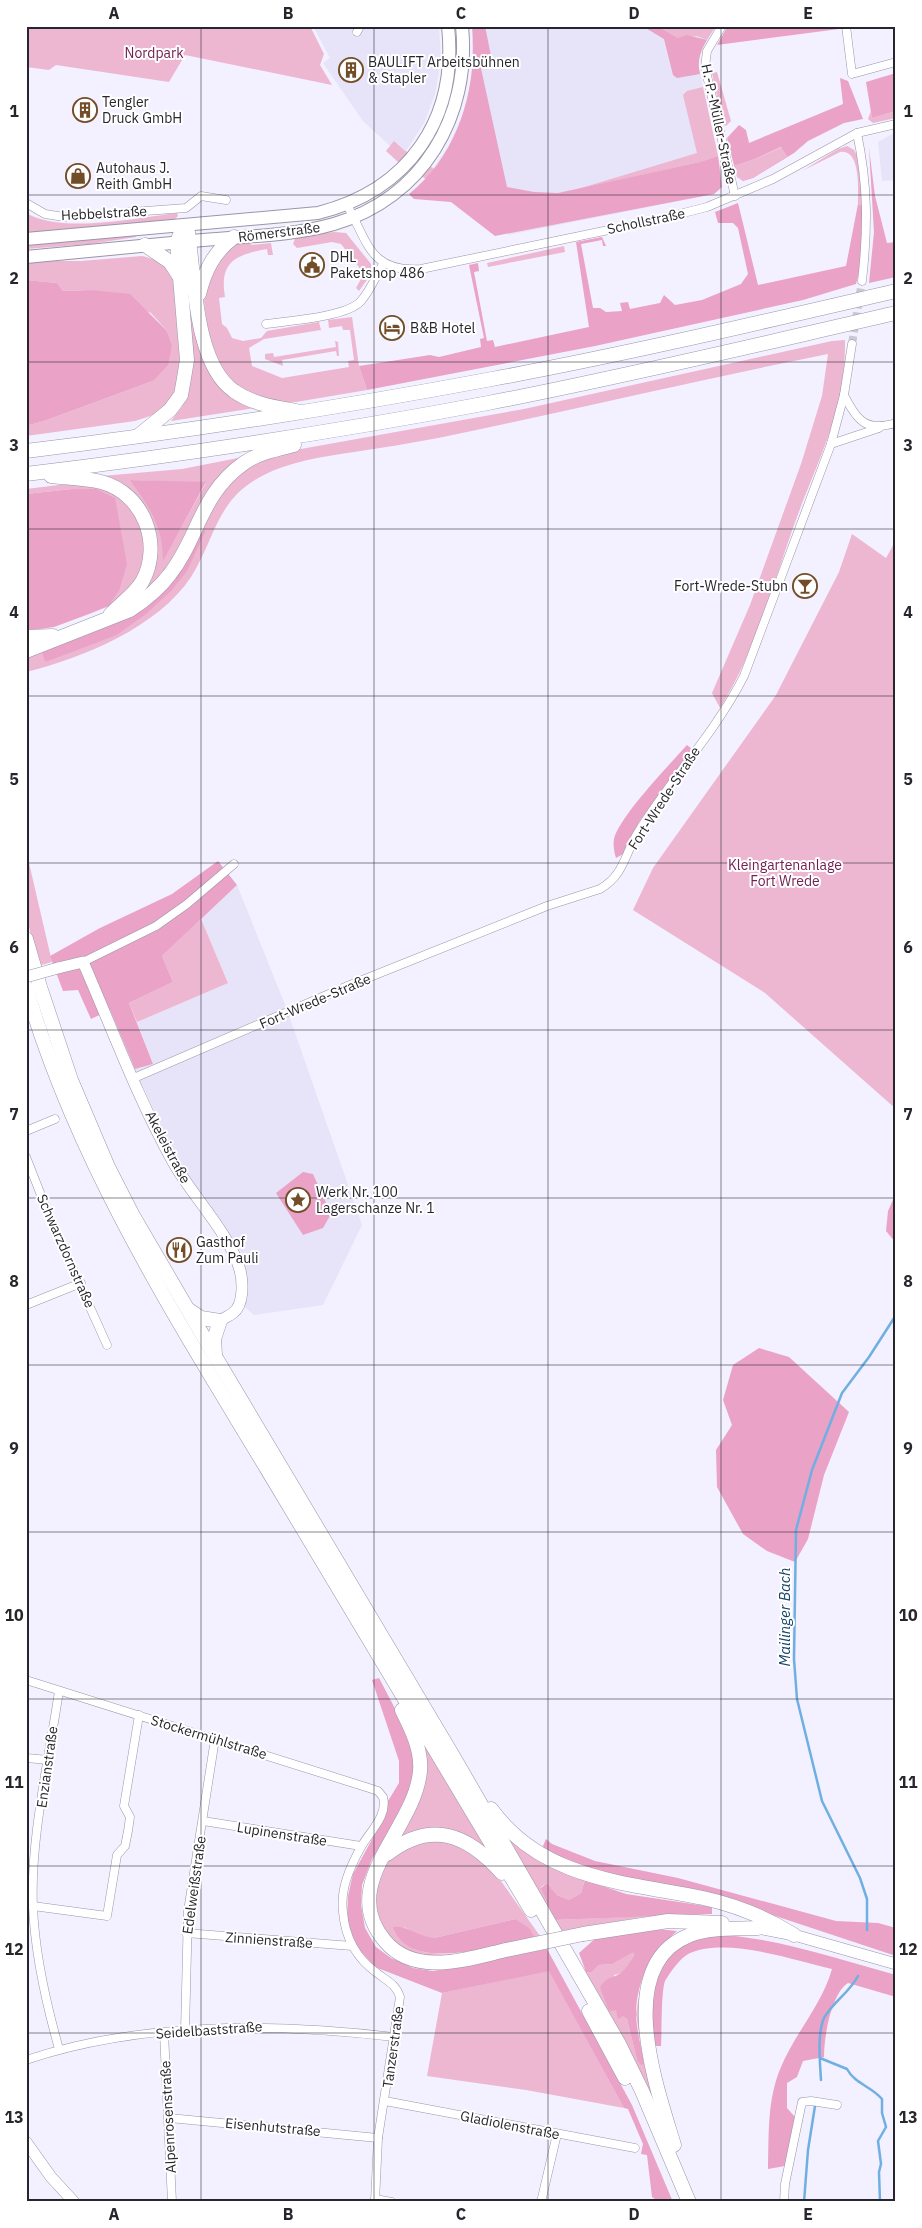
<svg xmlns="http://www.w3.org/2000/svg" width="922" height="2228" font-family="'IBM Plex Sans',sans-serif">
<rect width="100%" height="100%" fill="#f3f0ff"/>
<g fill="#e7e3f8">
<polygon points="313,26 439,26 441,61 435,94 424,123 402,157 363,121 323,63 330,58"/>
<polygon points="472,26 715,26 701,51 698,64 720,166 722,187 714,194 508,235 491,209 434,168 449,145 463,115 472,79"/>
<polygon points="896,132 896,180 882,181 878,142"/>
<polygon points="237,885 287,1010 362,1225 323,1305 254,1315 245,1307 245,1275 179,1166 135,1069 153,1064 137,1022 228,982 201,919"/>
</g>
<g fill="#edb6d1" fill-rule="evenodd">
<polygon points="26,26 310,26 324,54 320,65 332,85 185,55 169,82 56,65 49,70 26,67"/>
<polygon points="657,26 708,26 714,29 707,40 697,36 678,38"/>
<polygon points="717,72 731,121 726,126 723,124 712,73"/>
<polygon points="703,87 718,156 700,162 578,189 697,153 683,95 687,91"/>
<polygon points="871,111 872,118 896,111 896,118 873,123 868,119"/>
<polygon points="394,141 404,150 444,175 437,186 397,161 386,151"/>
<path d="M847,146L854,150L858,157L864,207L858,204C858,190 861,148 840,152L802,171L838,149Z"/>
<polygon points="782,147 787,156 753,177 743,180 737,177 734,166 755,159"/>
<path d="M26,213C62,234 136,218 177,213L178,216L173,221L26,234Z"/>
<polygon points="334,232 346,233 371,264 371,274 359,291 356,288 361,279 359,267 341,244 332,242 297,248 293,244 296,236"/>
<polygon points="136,234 136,237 90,244 26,249 26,245"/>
<path d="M242,242H247L252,245L271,243L273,255H268L267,249C236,255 219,261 225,297L219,298L222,324L227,328L232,338L243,341L261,338L267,331L319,322L321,330L264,339L249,348L252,366L282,378L349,367L348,361L354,360L350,330H343L342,326L329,328L328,320L352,317L359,366L367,390L296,402H281L250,394L227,380L209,340L204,302L205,286L210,272L228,247Z"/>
<polygon points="564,246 565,252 488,267 487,263"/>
<path d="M142,256C156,259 164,264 173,276L180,365L176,391L172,400L156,414L135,421L26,436V426L44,421L153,381L172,345L167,331L151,313L90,290L63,291L57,283L26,280V261H81Z"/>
<polygon points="183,269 198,341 255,408 171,421 182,407 188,391"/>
<path d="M845,340C846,413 817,460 794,525C772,587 755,652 720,708L712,693L750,605L801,464L822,396L828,354C698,380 568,411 438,438C410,443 382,448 354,452C322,457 290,461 262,476C216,500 216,537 191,577C158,627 83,658 26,672V655L41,650L45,661L115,636L206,530L200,527L205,514L237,473L273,454L524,409L832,341Z"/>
<polygon points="335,341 338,342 339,356 337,356 336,351 282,360 283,366 265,359 265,354 273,353 274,357 336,347"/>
<path d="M243,457L154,586L136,596L152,524L102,476L182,469ZM131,480L206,483L163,560C163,555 163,550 163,544C161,519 144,500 131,480Z"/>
<polygon points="75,483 94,484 122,497 144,529 146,561 135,583 109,606 119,591 96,489 72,489 26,494 26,489"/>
<polygon points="852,534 886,558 896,540 896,1109 765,993 633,910 653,868 776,695 839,572"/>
<polygon points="26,850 52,962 38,966 26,914"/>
<polygon points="201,919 228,983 137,1022 129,1003 173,982 162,956"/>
<polygon points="421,1738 488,1850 466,1836 397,1841"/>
<path d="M508,1835C533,1855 556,1870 585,1880L581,1893L569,1900L557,1895L547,1883L541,1887L554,1920L648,1916L561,1931L554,1920L506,1836Z"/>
<path d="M431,1839L460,1844L491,1867L540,1936L534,1937L515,1919L434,1938H423L404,1927L412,1947L424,1952L448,1955C436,1957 421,1958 410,1953C372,1935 364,1880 396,1854C406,1845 419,1843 431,1839Z"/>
<path d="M633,1951L634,1954C630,1963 624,1974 614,1975L616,2010L627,2019L637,2060L644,2064L636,2014L640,1990L649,1964L643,1985L667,2137L645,2087L586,1972H592L599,1965L612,1964Z"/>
<polygon points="549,1970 624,2108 526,2090 427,2076 442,1993"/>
</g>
<g fill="#eaa2c7" fill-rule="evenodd">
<path d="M472,26H485L492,61L480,64L507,187L534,192L558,193L700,162L718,156L722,187L714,194L495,236L451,202L414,199L409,194C458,155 478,88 472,26Z"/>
<path d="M657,26L678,38L687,35L707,40C700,52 697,61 700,74L677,78L673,75L664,39L644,27Z"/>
<polygon points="751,26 838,26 839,29 717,45 726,29"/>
<polygon points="896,73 896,111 872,118 866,82"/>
<path d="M840,78L848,81L863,119L844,123L808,141L794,153L753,178L743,181L737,177L727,138L739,125L746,130L749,143L843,104ZM781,147L787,156L753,177L743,180L737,177L734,166L755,159Z"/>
<polygon points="869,148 875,196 887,243 896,242 896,277 869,283 874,232"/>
<polygon points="738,203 758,285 846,266 858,204 864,207 861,265 856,284 803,300 595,346 367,390 359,366 430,355 439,357 481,347 480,339 484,338 469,265 478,263 479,271 474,272 487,341 493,340 495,347 589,327 576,242 602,237 606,246 603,246 602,240 581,244 593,308 600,308 606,312 622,311 620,303 628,302 630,309 660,303 664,295 675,305 702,300 741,284 748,274 738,228 733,223 718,223 715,212"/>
<polygon points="26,280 57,283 63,291 90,290 130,294 167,331 172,345 168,365 153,381 44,421 26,426"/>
<path d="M130,480L206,482L163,561C163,526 150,508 130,480Z"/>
<polygon points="72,489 96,489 115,498 127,564 119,591 109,606 89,614 54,627 26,631 26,494"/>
<polygon points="200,527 206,530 187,571 171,591 146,614 115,636 45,662 41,650 127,617"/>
<path d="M687,745L692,749L639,822L623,854L616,858C614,852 613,845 614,839C619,817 670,764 687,745Z"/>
<polygon points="218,861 237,885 162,956 173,982 129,1003 153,1064 135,1069 110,1010 91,1019 78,990 63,991 50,956 100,928 172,894"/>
<polygon points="303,1172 313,1174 331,1214 323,1228 303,1235 276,1193"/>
<polygon points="896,1193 896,1243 886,1231 888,1211"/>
<polygon points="759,1348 789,1357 849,1412 824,1475 808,1539 795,1562 767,1551 743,1534 717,1487 716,1450 732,1425 723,1400 733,1365"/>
<polygon points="379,1678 401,1720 412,1747 415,1766 405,1806 372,1859 362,1885 361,1905 365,1928 376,1947 391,1958 413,1968 433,1971 547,1949 632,2105 673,2202 659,2202 652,2197 647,2155 641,2154 643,2144 628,2109 624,2108 549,1971 442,1993 375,1967 354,1944 347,1919 348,1896 353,1874 386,1814 388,1801 399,1783 399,1761 372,1680"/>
<polygon points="546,1839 552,1844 595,1861 678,1878 836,1921 878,1923 896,1928 896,1956 727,1900 599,1875 546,1851 543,1846"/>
<polygon points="585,1880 626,1894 712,1907 712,1914 554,1920 541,1888 547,1883 557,1895 569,1900 581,1893"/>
<path d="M515,1919L529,1928L534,1937C500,1945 409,1975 393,1927C407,1925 418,1937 434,1938Z"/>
<path d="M657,1929L677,1931C652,1954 637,1978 636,2013C636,2029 642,2048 644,2064L641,2065L637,2060L627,2019L623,2016L618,2019L616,2010L609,2011L600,1987C610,1974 610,1980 619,1974C626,1969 630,1962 634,1955L633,1952L612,1964L599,1965L592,1972H586L579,1953L597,1937Z"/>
<path d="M711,1934C774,1937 835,1958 896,1975V1997L848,1983C831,1994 824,2037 824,2057L803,2061L797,2077L787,2083V2108L795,2117L785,2166L768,2169C769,2135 767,2099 781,2067C795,2033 822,2005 832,1969C794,1960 727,1937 690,1953C681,1957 670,1972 665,1981C661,1992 662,2031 661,2046H653L651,2017L657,1970L687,1939Z"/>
</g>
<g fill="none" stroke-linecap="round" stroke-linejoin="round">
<g stroke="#70afe2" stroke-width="2.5">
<polyline points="867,1930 867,1899 860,1878 822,1801 797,1699 794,1659 796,1530 812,1470 842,1393 869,1357 896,1315"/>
<path d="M820,2058L847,2069C855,2084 871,2086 882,2099V2113L886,2127L878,2141L881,2164L879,2172L880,2202"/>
<path d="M821,2080C820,2063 817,2034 824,2018C833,2002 850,1992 858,1976"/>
<polyline points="804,2202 808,2150 815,2106"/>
</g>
<polyline stroke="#cac8d5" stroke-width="8" stroke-dasharray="8 4" stroke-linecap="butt" points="852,344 862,281"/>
<defs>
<g id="street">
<polyline points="722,26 707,51 705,67 735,196"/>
<polyline points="846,26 852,74 896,62"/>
<polyline points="357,32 360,26"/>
<path d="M857,133C868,185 868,228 862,281"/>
<polyline points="26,203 45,214 64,217 186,208 201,196 226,200"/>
<path d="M347,205C368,242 370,273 421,269L652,221L707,207L773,179L857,133L896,124"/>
<path d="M266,324C288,321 347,317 361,301C370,291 376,276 383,264"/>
<path d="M844,395C857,421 866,432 896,423"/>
<polyline points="831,444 879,428"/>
<polyline points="83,962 156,926 187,904 234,864"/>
<path d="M134,1078L350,985L547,906L600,889C624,875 624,856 637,834C670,780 715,733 744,676L831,444L844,395L852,344"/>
<polyline points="26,1131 55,1119"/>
<polyline points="26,1157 52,1223 107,1345"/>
<polyline points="26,1305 81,1283"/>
<path d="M26,1680L369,1788L378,1791L383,1797C388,1816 370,1831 361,1847C350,1867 340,1889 343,1912C345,1937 356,1958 377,1973C387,1981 396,1984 400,1997L378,2138L375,2202"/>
<path d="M59,1691C49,1759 30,1839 33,1907C35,1955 46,2003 59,2049"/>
<polyline points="26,1758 49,1760"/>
<polyline points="203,1821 361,1846"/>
<polyline points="33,1906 107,1916 117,1855 125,1846 128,1831 130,1817 124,1806 139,1715"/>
<polyline points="186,1933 352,1946"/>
<polyline points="185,2031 188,1911 215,1739"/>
<polyline points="164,2033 172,2202"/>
<path d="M26,2060C144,2021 272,2023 394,2037"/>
<polyline points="385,2101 635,2148"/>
<polyline points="169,2118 378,2138"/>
<polyline points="375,2199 392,2202"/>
<polyline points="541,2202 557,2134"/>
<polyline points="784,2202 785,2184 802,2102 811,2101 837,2105"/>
</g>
<g id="secondary">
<path d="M58,968L83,962C112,1028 137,1097 172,1160C191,1195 229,1232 240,1270C243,1282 244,1305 233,1313C229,1316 224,1318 220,1321"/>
<polyline points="758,1928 794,1935 896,1964"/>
<polyline points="26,2142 51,2177 74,2202"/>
</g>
<g id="primary">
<path d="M26,239L318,213C409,190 458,119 448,26"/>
<path d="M26,257C85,251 144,246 203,240C246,236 292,236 334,224C423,198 471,116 462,26"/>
</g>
<g id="highway">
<path d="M187,226C195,272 193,363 234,391C252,404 275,407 296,411"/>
<polyline points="145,245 170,262 179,276"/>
<path d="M199,294C205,270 214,252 234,237"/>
<polyline points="138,436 170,410 181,395 183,384 187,360 177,242 182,230 187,226"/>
<path d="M26,451C182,432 337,408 492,379C627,354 762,322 896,291"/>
<path d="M26,474C181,455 335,432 488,403C624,377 760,344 896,313"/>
<path d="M51,476C68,478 85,478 101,482C144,493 163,545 142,582C134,595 120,604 110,615"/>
<polyline points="26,637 53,636"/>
<path d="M26,651L130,610C145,600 159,589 170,574C199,537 200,494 244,463C258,453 278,449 294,445"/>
<polyline points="26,939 40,987 71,1080 108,1167 132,1214 216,1358 453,1756 619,2044 642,2091 689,2202"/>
<path d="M26,987C76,1161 174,1315 267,1469C355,1616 443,1763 531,1910"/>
<polyline points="189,1310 201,1318 220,1321 214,1339 215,1355"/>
<path d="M402,1710C411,1728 422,1750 420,1771C415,1830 336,1884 385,1941C415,1977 467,1959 506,1950"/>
<path d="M491,1809C543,1880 625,1882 703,1898C735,1905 767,1918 794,1935"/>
<path d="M387,1854C432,1819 468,1835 502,1873"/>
<polyline points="583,1934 668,1921 722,1923"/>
<polyline points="589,2011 625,2078"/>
<path d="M674,2145C657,2088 612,1965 690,1935C710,1927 736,1929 758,1928"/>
</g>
</defs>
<use href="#street" stroke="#9996a7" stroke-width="9"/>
<use href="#secondary" stroke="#9996a7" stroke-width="12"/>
<use href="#primary" stroke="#9996a7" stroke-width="14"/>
<use href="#highway" stroke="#9996a7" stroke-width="15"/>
<use href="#street" stroke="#fff" stroke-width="8"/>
<use href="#secondary" stroke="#fff" stroke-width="11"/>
<use href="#primary" stroke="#fff" stroke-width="12"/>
<use href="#highway" stroke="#fff" stroke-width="14"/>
<defs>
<polyline id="secondary-bridge" points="26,977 58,968"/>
<polyline id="highway-bridge" points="506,1950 583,1934"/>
</defs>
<use href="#secondary-bridge" stroke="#9996a7" stroke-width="12" stroke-linecap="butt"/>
<use href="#highway-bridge" stroke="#9996a7" stroke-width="15" stroke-linecap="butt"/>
<use href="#secondary-bridge" stroke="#fff" stroke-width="11"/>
<use href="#highway-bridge" stroke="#fff" stroke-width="14"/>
</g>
<path fill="none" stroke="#27262d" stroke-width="1" stroke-opacity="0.55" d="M201,26V2202M374,26V2202M548,26V2202M721,26V2202M26,195H896M26,362H896M26,529H896M26,696H896M26,863H896M26,1030H896M26,1198H896M26,1365H896M26,1532H896M26,1699H896M26,1866H896M26,2033H896"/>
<defs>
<symbol id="building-ring" viewBox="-11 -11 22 22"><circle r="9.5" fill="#fff" stroke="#724d28" stroke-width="1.5"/><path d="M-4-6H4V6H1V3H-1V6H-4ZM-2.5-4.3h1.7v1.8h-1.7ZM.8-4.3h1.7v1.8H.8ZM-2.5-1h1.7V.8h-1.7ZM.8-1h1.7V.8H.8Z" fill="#724d28"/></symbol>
<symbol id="shop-ring" viewBox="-11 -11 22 22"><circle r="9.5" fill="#fff" stroke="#724d28" stroke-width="1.5"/><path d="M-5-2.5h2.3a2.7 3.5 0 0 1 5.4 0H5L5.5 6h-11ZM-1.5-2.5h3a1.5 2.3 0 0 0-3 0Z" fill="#724d28"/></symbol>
<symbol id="civic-ring" viewBox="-11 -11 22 22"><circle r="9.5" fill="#fff" stroke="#724d28" stroke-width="1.5"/><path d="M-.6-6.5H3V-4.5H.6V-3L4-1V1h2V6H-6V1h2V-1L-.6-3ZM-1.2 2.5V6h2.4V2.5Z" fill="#724d28"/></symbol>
<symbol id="hotel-ring" viewBox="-11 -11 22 22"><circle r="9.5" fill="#fff" stroke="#724d28" stroke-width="1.5"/><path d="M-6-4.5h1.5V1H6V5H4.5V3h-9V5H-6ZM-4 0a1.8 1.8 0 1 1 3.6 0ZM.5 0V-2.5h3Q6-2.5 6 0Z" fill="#724d28"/></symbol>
<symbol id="bar-ring" viewBox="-11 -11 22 22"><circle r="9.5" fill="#fff" stroke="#724d28" stroke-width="1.5"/><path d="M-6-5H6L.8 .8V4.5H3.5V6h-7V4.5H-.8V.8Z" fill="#724d28"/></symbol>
<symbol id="sight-ring" viewBox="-11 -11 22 22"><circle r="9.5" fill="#fff" stroke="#724d28" stroke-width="1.5"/><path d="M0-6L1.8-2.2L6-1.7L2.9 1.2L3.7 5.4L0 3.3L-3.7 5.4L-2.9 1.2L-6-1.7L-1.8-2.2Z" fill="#724d28"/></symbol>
<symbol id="restaurant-ring" viewBox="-11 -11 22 22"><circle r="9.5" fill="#fff" stroke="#724d28" stroke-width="1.5"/><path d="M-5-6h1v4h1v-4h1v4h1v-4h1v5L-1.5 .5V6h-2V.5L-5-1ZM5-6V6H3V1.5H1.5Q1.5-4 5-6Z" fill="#724d28"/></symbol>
</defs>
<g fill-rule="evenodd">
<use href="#building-ring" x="337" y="56" width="28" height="28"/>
<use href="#building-ring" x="71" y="96" width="28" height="28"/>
<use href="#shop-ring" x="64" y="162" width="28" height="28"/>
<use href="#civic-ring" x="298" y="251" width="28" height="28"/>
<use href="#hotel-ring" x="378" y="314" width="28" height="28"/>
<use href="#bar-ring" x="791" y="572" width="28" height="28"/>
<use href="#sight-ring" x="284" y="1186" width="28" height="28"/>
<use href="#restaurant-ring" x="165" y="1236" width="28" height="28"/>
</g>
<g text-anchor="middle" stroke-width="4" stroke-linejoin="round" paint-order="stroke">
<g font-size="14" fill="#732052" stroke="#fff">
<text x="154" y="58">Nordpark</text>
<text x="785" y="870">Kleingartenanlage<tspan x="785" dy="16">Fort Wrede</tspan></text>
</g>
<g font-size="14" fill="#27262d" stroke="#fff" text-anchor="start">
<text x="368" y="67">BAULIFT Arbeitsbühnen<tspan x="368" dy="16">&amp; Stapler</tspan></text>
<text x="102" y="107">Tengler<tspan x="102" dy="16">Druck GmbH</tspan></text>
<text x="96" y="173">Autohaus J.<tspan x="96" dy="16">Reith GmbH</tspan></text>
<text x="330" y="262">DHL<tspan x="330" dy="16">Paketshop 486</tspan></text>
<text x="410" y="333">B&amp;B Hotel</text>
<text x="788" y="591" text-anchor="end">Fort-Wrede-Stubn</text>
<text x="316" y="1197">Werk Nr. 100<tspan x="316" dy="16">Lagerschanze Nr. 1</tspan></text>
<text x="196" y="1247">Gasthof<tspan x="196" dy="16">Zum Pauli</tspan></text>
</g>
<g font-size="14" fill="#27262d" stroke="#fff">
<text transform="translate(719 124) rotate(78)" y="5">H.-P.-Müller-Straße</text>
<text transform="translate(104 213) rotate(-3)" y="5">Hebbelstraße</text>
<text transform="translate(646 221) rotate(-12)" y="5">Schollstraße</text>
<text transform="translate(279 232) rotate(-7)" y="5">Römerstraße</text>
<text transform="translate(664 798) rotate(-57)" y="5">Fort-Wrede-Straße</text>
<text transform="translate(315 1001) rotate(-23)" y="5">Fort-Wrede-Straße</text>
<text transform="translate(168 1147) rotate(62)" y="5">Akeleistraße</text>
<text transform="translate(66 1251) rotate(66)" y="5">Schwarzdornstraße</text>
<text transform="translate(209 1737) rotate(17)" y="5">Stockermühlstraße</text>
<text transform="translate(47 1767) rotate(-82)" y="5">Enzianstraße</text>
<text transform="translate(282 1834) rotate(9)" y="5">Lupinenstraße</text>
<text transform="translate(194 1885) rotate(-82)" y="5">Edelweißstraße</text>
<text transform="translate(269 1940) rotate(4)" y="5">Zinnienstraße</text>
<text transform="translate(209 2030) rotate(-4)" y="5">Seidelbaststraße</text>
<text transform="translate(393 2047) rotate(-82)" y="5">Tanzerstraße</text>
<text transform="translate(168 2117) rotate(-93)" y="5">Alpenrosenstraße</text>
<text transform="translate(510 2125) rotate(11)" y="5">Gladiolenstraße</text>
<text transform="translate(273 2127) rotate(5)" y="5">Eisenhutstraße</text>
</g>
<g font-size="15" font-style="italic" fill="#184769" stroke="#fff">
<text transform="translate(785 1617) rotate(-90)" y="5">Mailinger Bach</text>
</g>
</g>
<rect width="922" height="2228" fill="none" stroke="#ffffff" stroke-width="55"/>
<rect x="28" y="28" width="866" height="2172" fill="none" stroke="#27262d" stroke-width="2"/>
<g font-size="16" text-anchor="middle" font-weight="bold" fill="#27262d">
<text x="114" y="19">A</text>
<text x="288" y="19">B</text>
<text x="461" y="19">C</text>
<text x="634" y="19">D</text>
<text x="808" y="19">E</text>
<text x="14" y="117">1</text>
<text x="908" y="117">1</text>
<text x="14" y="284">2</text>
<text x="908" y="284">2</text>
<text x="14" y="451">3</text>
<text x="908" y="451">3</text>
<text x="14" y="618">4</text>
<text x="908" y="618">4</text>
<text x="14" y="785">5</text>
<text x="908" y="785">5</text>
<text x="14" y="953">6</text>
<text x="908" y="953">6</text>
<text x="14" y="1120">7</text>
<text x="908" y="1120">7</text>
<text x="14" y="1287">8</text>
<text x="908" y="1287">8</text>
<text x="14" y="1454">9</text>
<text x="908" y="1454">9</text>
<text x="14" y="1621">10</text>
<text x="908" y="1621">10</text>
<text x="14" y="1788">11</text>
<text x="908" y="1788">11</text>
<text x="14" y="1955">12</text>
<text x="908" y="1955">12</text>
<text x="14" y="2123">13</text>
<text x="908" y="2123">13</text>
<text x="114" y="2220">A</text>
<text x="288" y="2220">B</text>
<text x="461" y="2220">C</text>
<text x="634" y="2220">D</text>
<text x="808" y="2220">E</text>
</g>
</svg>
